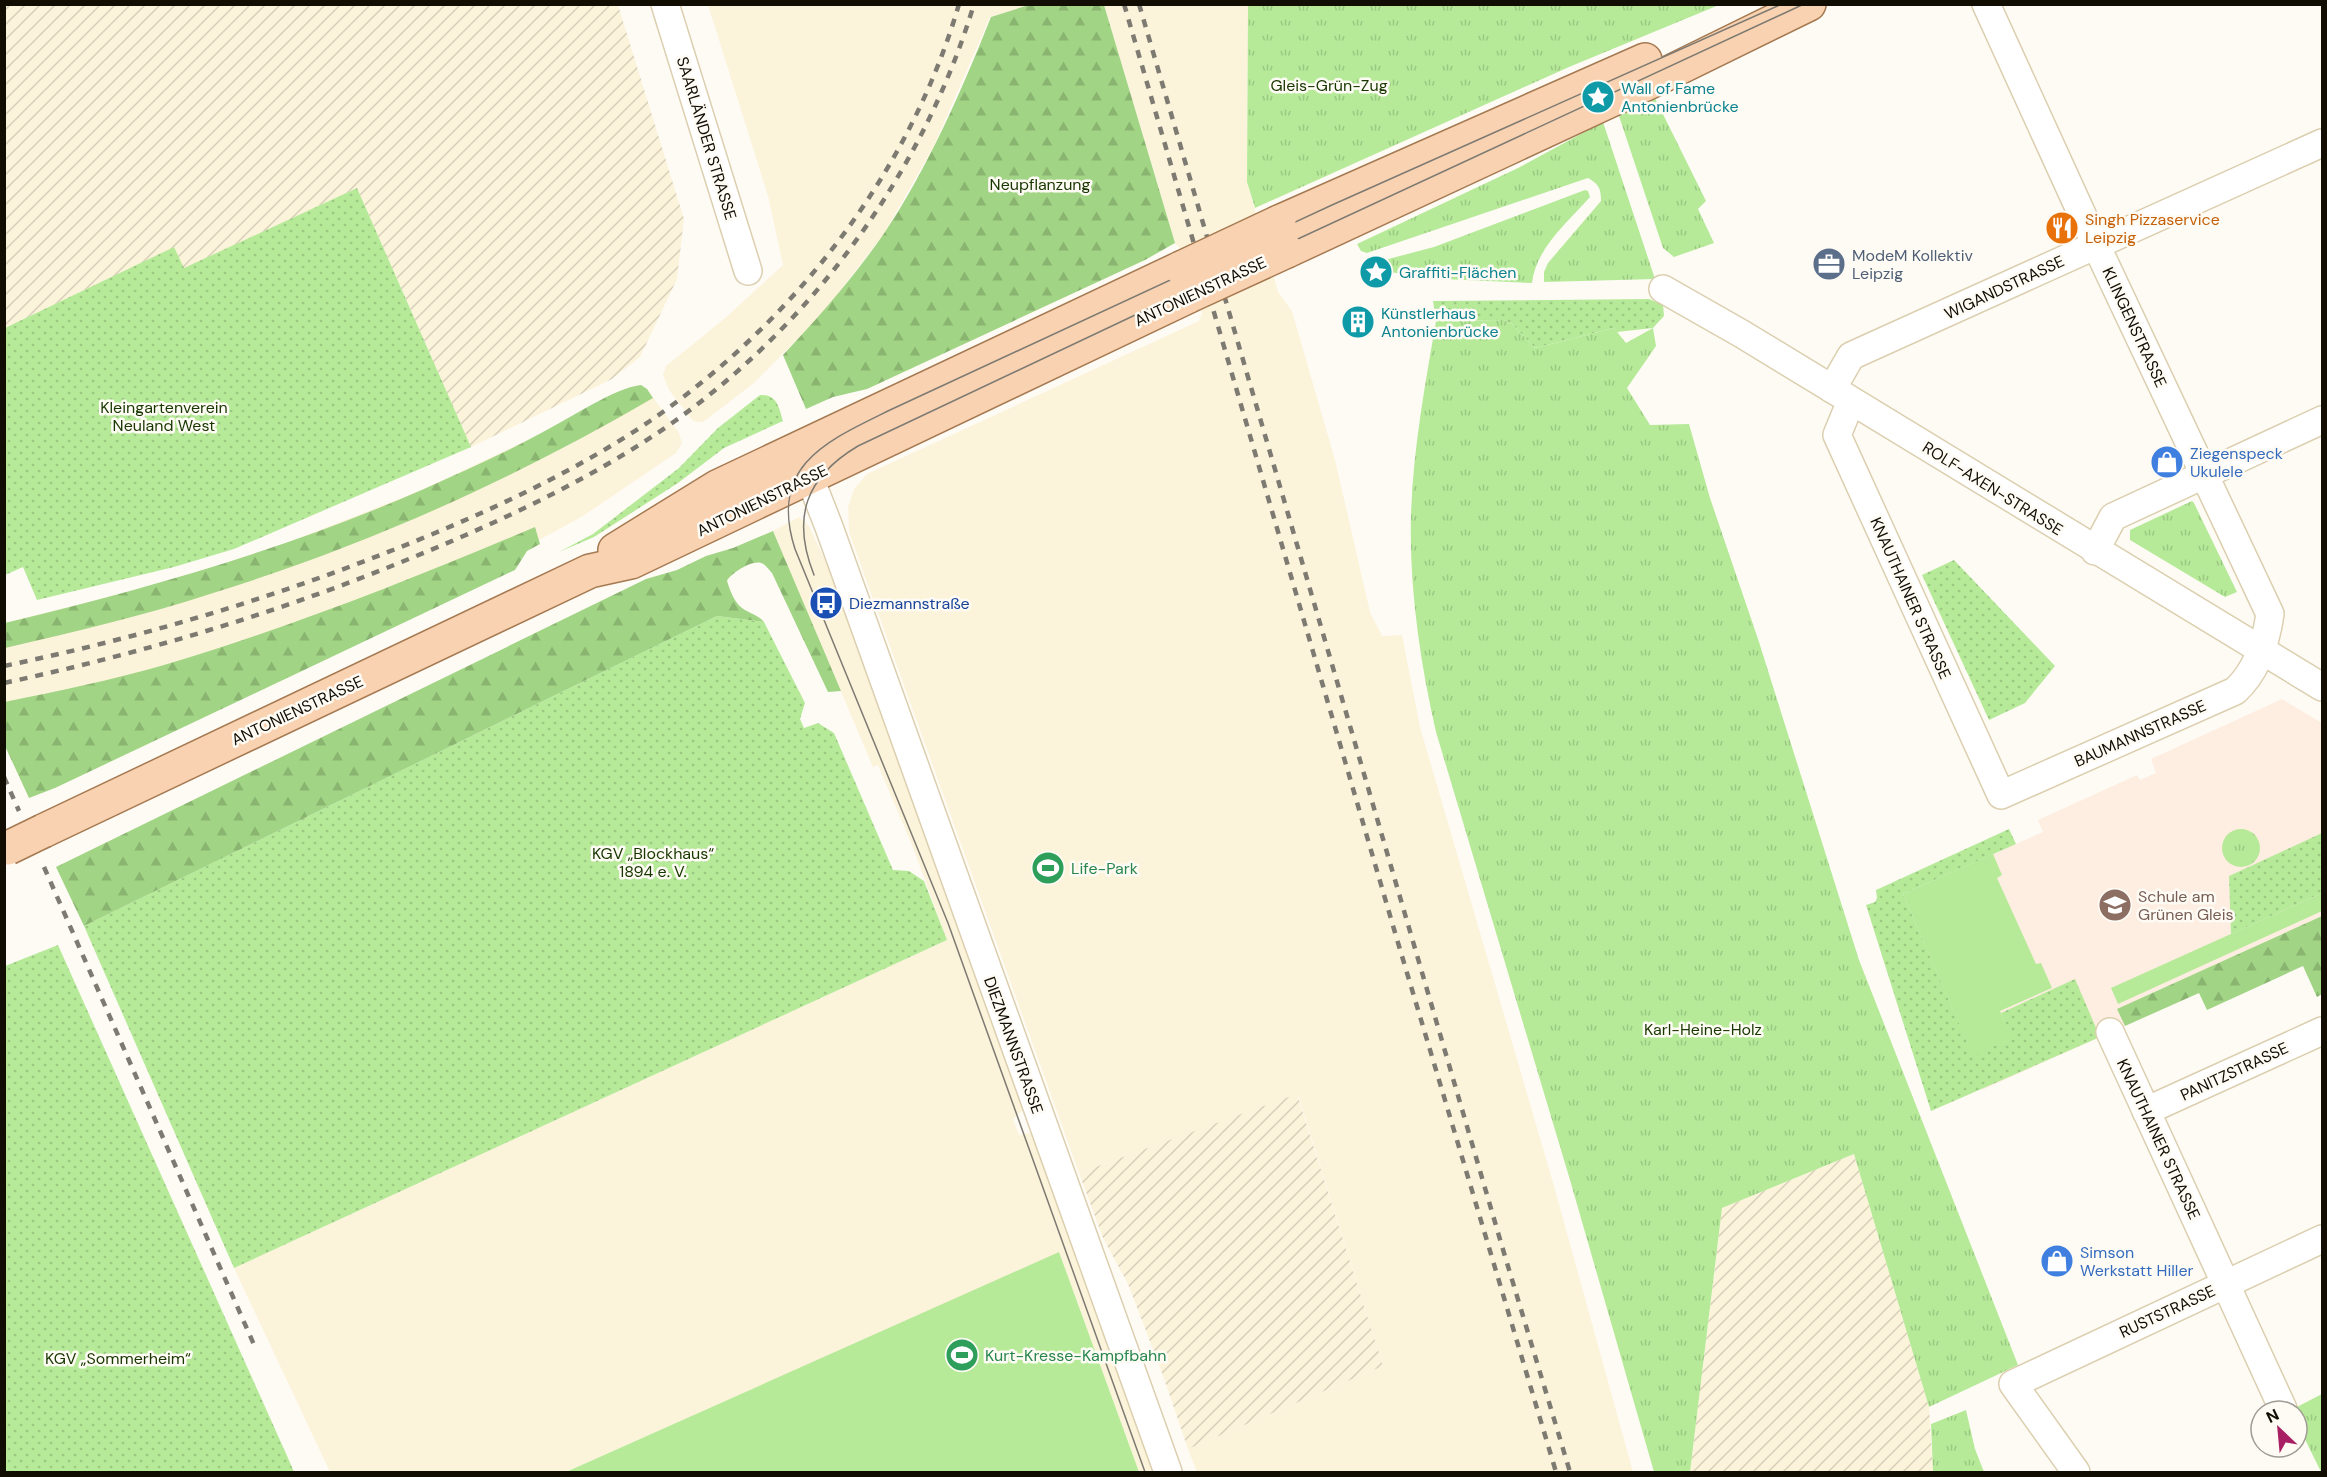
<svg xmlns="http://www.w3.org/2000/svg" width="2327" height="1477" font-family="'DM Sans',sans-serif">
<defs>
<pattern id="industrial-furrows" width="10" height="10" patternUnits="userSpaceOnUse" patternTransform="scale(1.5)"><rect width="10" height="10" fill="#fcf3db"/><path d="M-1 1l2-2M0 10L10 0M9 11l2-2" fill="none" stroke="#d7cfba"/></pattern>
<pattern id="grass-dots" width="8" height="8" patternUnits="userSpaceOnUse" patternTransform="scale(1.5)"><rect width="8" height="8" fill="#b6ea99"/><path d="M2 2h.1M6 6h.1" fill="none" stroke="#9bc882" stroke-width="1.8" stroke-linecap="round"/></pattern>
<pattern id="forest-firs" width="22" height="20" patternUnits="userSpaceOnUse" patternTransform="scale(1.5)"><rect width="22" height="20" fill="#a1d484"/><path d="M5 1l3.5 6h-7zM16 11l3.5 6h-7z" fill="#8ab570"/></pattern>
<pattern id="park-tufts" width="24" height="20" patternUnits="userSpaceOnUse" patternTransform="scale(1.5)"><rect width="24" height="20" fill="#b6ea99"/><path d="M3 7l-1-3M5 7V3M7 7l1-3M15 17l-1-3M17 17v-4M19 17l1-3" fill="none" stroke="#9bc882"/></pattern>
</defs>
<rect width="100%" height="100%" fill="#fefbf5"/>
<g fill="#fcf3db">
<polygon points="708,5 1032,5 990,17 933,148 883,235 823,313 754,383 703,422 698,422 693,421 669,390 663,375 666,366 724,319 783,265 768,196"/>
<polygon points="1104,5 1248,5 1247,182 1278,292 1292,311 1335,460 1370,612 1382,636 1402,635 1420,727 1554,1186 1633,1472 1197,1472 1188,1449 1383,1366 1298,1095 1079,1173 849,532 848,507 854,489 867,474 1199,321 1202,314 1183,252 1175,243"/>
<polygon points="641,385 647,389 679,433 682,443 676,453 583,516 539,540 357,620 5,727 4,623 149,587 241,560 294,540 424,489 540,434 612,396 634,386"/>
<polygon points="799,517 809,526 849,612 901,754 896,757 925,829 1025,1108 1013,1119 1019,1135 1029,1133 1035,1135 1159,1472 1139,1472 1059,1253 566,1472 330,1472 234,1268 947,940 912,845 878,765 873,767 773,531"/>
</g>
<g fill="url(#industrial-furrows)">
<polygon points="5,5 618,5 684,219 677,279 640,357 612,379 471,447 357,188 184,269 174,248 5,328"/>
<polygon points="1297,1094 1383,1366 1188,1449 1162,1373 1128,1284 1103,1238 1079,1173"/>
<polygon points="1854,1154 1929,1407 1933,1472 1690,1472 1722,1208"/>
</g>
<polygon fill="#feeee1" points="2282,699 2322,723 2322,916 2118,1009 2125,1026 1982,1090 1973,1056 1903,894 2043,832 2038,820 2137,775 2140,780 2156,773 2151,759"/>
<g fill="url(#grass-dots)">
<polygon points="357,188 471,447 234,549 174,567 37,600 23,567 5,575 5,328 174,247 184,268"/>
<polygon points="1649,299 1663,305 1664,316 1653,328 1617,332 1614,328 1535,348 1512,324 1504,320 1436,321 1433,301"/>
<path d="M760,395C777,394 779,407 783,421L724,448L678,483L594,537L559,552L593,534L679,468L718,428Z"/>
<polygon points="1954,560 2055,666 2025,703 1989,720 1922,575"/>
<polygon points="717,616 764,622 805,703 800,719 804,728 818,723 834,733 893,870 909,871 924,881 947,940 234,1268 84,926"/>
<polygon points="2009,829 2016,844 1903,894 1973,1055 2011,1038 2001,1013 2075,979 2100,1037 1931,1111 1866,905 1875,902 1877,898 1876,890"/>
<polygon points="2322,833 2322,893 2231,934 2229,876"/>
<polygon points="58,945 288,1458 294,1472 5,1472 5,966"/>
</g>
<g fill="url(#forest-firs)">
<path d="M1032,4L1104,5L1175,243L1145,260L867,389L833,397L806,409L783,355C819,317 853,278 883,235C928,168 961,92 991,17Z"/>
<path d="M641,385L647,389L653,398C513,480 365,546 210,594C143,616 73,632 5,648V623C149,588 287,549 424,489C464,471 505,453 543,432C569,419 614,388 641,385Z"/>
<path d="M535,527L540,544L527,551L515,570L55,788L29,798L5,746V702C58,691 112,680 164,665C291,627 413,579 535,527Z"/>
<path d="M773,531L841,691L828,692L772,573C769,570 765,564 761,563C752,560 731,573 727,581C730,590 734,602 742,608C750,614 757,614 764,622L717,616L84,926L56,867L646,579L677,570L706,556L733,548Z"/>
<polygon points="2322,916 2322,994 2317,997 2303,966 2207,1010 2199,993 2125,1026 2117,1009"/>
</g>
<g fill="url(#park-tufts)">
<polygon points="1248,5 1248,4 1719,5 1569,67 1255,208 1247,182"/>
<polygon points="1654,96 1706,201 1698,209 1714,243 1674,257 1663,248 1618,113"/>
<path d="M1603,122L1655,279L1544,282V272L1548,263L1601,201C1601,189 1599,184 1588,178L1367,253L1361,251L1357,244L1518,168Z"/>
<path d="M1585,190L1588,191L1590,197C1568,222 1536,248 1532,283L1421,278L1376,269L1377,262L1434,247Z"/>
<path d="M1504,320L1512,324L1535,348L1614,328L1626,343L1653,328L1656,346L1627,388L1650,425L1689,424L1710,498L1759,642L1859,960L2018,1365L1929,1407L1854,1154L1722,1208L1690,1472H1654L1570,1180L1436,732C1420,662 1409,587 1411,515C1413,450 1425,385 1436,321Z"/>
<polygon points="2192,501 2194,503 2237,592 2225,597 2130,540 2130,530"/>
<circle cx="2241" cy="848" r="19"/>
<polygon points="2322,1394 2322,1472 2321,1472 2297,1423 2297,1411 2291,1410"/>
<polygon points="1966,1410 1975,1449 1984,1472 1933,1472 1931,1424"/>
</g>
<g fill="#b6ea99">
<polygon points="1993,854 2002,875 1997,878 2036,964 2041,963 2052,988 2000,1011 2012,1038 1973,1056 1903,894"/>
<polygon points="2322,893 2322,911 2118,1004 2111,988"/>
<polygon points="1059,1252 1139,1472 566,1472"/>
</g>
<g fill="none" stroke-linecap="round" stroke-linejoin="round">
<defs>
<g id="minor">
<polyline points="665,4 748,271"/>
<polyline points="1663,289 1742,334 2322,687"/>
<polyline points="1832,389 1851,356 2322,143"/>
<path d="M1851,401L1837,435L2001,795L2235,691C2257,671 2266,642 2270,614L2096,245L1986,4"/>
<polyline points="802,458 829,527 1168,1472"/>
<polyline points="2095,551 2113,517 2322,420"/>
<polyline points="2110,1032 2283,1409"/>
<polyline points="2146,1111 2322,1031"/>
<polyline points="2076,1472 2013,1384 2322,1239"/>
</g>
<g id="major">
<polyline points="1279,222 1645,60"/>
<polyline points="1287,251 1652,81 1809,4"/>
<polyline points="615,550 717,487 1181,268"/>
<polyline points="43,831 590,571 631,562 1189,296"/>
</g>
</defs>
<use href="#minor" stroke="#dccfaf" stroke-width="30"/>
<use href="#major" stroke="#a57a52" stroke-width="36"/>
<use href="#minor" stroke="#fff" stroke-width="27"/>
<use href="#major" stroke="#f9d2b1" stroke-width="33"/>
<g stroke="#7d7a72" stroke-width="1.5">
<path d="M814,575C791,517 806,477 858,446L1188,290L1804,4"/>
<path d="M1145,1472L948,923L795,549C768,465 827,441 890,410L1332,205L1782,4"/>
</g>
<g stroke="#7d7a72" stroke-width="4.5" stroke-dasharray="8 8" stroke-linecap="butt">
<polyline points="1124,4 1396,936 1556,1472"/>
<polyline points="1139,4 1504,1253 1570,1472"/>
<path d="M4,666C129,640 251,605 370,559C466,522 564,479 650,421C794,322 910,173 959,4"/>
<path d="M4,683C139,654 271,615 399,563C488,527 576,487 656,434C806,334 922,177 974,4"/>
<polyline points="4,777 19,811"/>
<polyline points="44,867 255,1347"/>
</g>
<defs>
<g id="major-bridge">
<polyline points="1181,268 1279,222"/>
<polyline points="1189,296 1287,251"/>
<polyline points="8,848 43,831"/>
</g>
</defs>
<use href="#major-bridge" stroke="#a57a52" stroke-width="36" stroke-linecap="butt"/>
<use href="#major-bridge" stroke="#f9d2b1" stroke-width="33"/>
</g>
<defs>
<symbol id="sight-disc" viewBox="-11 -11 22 22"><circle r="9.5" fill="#0f9aa8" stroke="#fefbf5"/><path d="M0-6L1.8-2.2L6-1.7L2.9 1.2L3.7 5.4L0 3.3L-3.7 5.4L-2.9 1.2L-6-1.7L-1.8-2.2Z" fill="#fff"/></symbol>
<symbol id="restaurant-disc" viewBox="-11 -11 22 22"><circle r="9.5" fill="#e8710a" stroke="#fefbf5"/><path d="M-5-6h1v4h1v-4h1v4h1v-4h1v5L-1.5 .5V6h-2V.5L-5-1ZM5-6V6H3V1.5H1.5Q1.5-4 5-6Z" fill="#fff"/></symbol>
<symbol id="office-disc" viewBox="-11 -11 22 22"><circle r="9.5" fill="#5c6f8a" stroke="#fefbf5"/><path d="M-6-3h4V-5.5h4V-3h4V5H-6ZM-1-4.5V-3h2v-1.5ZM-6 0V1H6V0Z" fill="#fff"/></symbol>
<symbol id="building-disc" viewBox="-11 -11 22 22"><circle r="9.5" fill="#0f9aa8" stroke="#fefbf5"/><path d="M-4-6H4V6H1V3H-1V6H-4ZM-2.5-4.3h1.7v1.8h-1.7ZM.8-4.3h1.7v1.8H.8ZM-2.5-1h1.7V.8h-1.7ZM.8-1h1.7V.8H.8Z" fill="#fff"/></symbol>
<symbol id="shop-disc" viewBox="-11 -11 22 22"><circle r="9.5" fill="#3f7fe0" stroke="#fefbf5"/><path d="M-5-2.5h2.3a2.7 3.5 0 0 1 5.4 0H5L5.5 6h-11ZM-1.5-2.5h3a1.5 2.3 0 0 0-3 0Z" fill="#fff"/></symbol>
<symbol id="bus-disc" viewBox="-11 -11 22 22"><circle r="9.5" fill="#1a4fb4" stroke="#fefbf5"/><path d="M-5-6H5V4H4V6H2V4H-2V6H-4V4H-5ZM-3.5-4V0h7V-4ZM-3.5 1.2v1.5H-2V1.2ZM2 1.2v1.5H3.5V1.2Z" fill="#fff"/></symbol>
<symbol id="stadium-disc" viewBox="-11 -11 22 22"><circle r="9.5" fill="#2e9e5b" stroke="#fefbf5"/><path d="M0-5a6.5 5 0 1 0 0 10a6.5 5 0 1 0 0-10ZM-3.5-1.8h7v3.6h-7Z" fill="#fff"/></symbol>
<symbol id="school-disc" viewBox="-11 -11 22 22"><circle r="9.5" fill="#8d6e63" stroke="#fefbf5"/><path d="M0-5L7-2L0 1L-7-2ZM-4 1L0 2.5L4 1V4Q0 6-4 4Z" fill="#fff"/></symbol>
</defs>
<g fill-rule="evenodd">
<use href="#sight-disc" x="1579" y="78" width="38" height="38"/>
<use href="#restaurant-disc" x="2043" y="209" width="38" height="38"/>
<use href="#office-disc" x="1810" y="245" width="38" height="38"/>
<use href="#sight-disc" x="1357" y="253" width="38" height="38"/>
<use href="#building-disc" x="1339" y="303" width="38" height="38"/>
<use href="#shop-disc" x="2148" y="443" width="38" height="38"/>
<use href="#bus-disc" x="807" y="584" width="38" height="38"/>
<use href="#stadium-disc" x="1029" y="849" width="38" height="38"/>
<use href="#school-disc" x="2096" y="886" width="38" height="38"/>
<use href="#shop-disc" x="2038" y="1242" width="38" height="38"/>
<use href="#stadium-disc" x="943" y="1336" width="38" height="38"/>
</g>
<g text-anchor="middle" stroke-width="5" stroke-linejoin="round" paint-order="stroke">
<g font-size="16" fill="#183700" stroke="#fefbf5">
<text x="1329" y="91">Gleis-Grün-Zug</text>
<text x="1040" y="190">Neupflanzung</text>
<text x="164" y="413">Kleingartenverein<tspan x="164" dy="18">Neuland West</tspan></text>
<text x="653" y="859">KGV „Blockhaus“<tspan x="653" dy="18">1894 e. V.</tspan></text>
<text x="1703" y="1035">Karl-Heine-Holz</text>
<text x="118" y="1364">KGV „Sommerheim“</text>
</g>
<g font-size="16" fill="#0d838f" stroke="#fefbf5" text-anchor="start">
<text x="1621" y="94">Wall of Fame<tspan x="1621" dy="18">Antonienbrücke</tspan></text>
<text x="1399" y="278">Graffiti-Flächen</text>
<text x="1381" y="319">Künstlerhaus<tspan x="1381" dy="18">Antonienbrücke</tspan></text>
</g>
<g font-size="16" fill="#110d03" stroke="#fefbf5">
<text transform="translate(707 138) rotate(73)" y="6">SAARLÄNDER STRASSE</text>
<text transform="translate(2004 287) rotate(-25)" y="6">WIGANDSTRASSE</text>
<text transform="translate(1200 291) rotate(-25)" y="6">ANTONIENSTRASSE</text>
<text transform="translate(2135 327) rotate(65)" y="6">KLINGENSTRASSE</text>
<text transform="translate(1993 488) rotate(32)" y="6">ROLF-AXEN-STRASSE</text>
<text transform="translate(762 500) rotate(-26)" y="6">ANTONIENSTRASSE</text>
<text transform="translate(1911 598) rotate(66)" y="6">KNAUTHAINER STRASSE</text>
<text transform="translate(297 710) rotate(-25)" y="6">ANTONIENSTRASSE</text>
<text transform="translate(2140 733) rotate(-24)" y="6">BAUMANNSTRASSE</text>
<text transform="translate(1014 1045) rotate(70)" y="6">DIEZMANNSTRASSE</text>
<text transform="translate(2234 1071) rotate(-25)" y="6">PANITZSTRASSE</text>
<text transform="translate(2159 1139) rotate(65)" y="6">KNAUTHAINER STRASSE</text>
<text transform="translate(2167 1311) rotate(-25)" y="6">RUSTSTRASSE</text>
</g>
<g font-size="16" fill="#c56008" stroke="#fefbf5" text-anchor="start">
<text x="2085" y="225">Singh Pizzaservice<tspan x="2085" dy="18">Leipzig</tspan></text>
</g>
<g font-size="16" fill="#4e5e75" stroke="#fefbf5" text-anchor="start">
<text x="1852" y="261">ModeM Kollektiv<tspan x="1852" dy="18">Leipzig</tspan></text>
</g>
<g font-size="16" fill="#366cbe" stroke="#fefbf5" text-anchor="start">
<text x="2190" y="459">Ziegenspeck<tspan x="2190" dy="18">Ukulele</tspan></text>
<text x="2080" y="1258">Simson<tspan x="2080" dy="18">Werkstatt Hiller</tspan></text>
</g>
<g font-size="16" fill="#164399" stroke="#fefbf5" text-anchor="start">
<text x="849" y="609">Diezmannstraße</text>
</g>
<g font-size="16" fill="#27864d" stroke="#fefbf5" text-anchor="start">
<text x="1071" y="874">Life-Park</text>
<text x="985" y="1361">Kurt-Kresse-Kampfbahn</text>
</g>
<g font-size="16" fill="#785e54" stroke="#fefbf5" text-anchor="start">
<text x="2138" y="902">Schule am<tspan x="2138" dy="18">Grünen Gleis</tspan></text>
</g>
</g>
<rect width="2327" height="1477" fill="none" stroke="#110d03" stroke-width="12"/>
<g transform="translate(2279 1429) rotate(334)"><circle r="28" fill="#fefbf5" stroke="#9f9c94" stroke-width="1.5"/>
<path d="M0-4.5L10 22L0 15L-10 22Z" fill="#a91f64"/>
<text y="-9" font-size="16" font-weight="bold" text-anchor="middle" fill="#110d03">N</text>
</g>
</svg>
